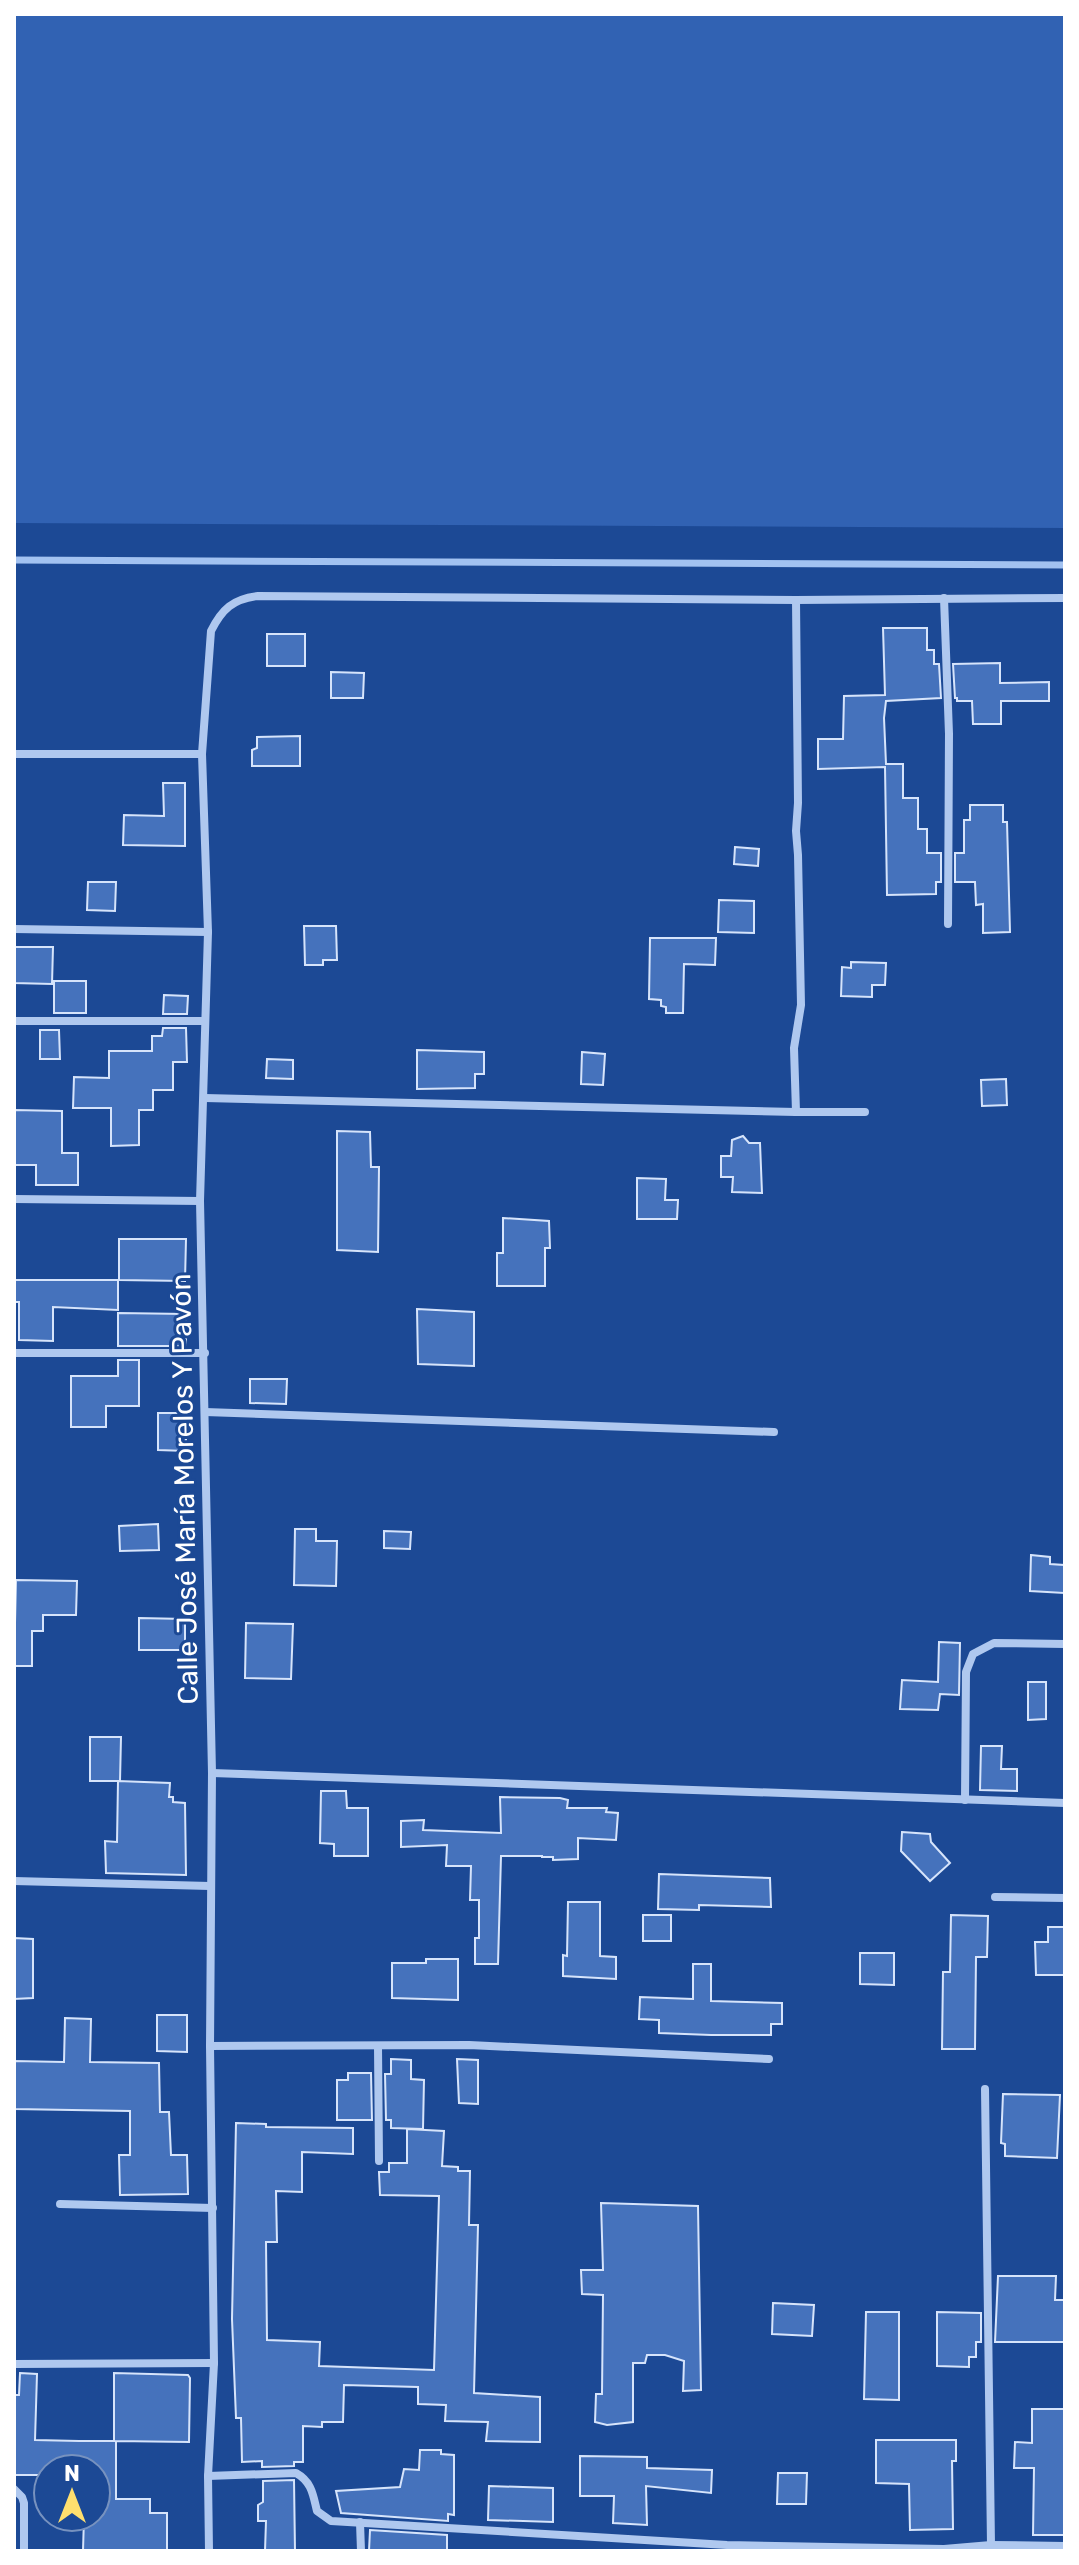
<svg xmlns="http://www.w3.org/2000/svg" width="1079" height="2565" font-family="Rubik,sans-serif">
<rect width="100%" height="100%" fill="#1c4995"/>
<polygon fill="#3162b3" points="14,14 1065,14 1065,528 14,523"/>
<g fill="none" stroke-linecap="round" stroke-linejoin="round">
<polyline stroke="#a2c2f1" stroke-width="7" points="14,560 1065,565"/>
</g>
<g fill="#4572bc" stroke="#d6e4fb" stroke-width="2">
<polygon points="883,628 927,628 927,650 934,650 934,664 939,664 941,698 886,701 884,718 886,764 903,764 903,798 918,798 918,829 927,829 927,853 941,853 941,882 936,882 936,894 887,895 885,767 818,769 818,739 843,739 844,696 885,695"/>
<rect x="267" y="634" width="38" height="32"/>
<polygon points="1000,663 1000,683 1049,682 1049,701 1001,701 1001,724 973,724 972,701 957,701 957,698 955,698 953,664"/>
<polygon points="331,672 364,673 363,698 331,698"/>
<polygon points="300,736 300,766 252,766 252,750 257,748 257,737"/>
<polygon points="163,783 185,783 185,846 123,845 124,815 164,816"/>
<polygon points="970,805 1003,805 1003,822 1007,822 1010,932 983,933 983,904 976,905 975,882 955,882 955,853 964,853 964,820 970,820"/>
<polygon points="735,847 759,849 758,866 734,864"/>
<polygon points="88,882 116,882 115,911 87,910"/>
<polygon points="719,900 754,901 754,933 718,932"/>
<polygon points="304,926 336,926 337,960 323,960 323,965 305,965"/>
<polygon points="650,938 716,938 715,965 684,964 683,1013 666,1013 666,1007 661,1006 661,1000 649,999"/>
<polygon points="14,947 53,947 52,984 14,983"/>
<polygon points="851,962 886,963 885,985 872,985 872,997 841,996 842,967 851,968"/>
<rect x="54" y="981" width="32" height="32"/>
<polygon points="164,995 188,996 187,1014 163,1014"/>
<polygon points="163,1028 186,1028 187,1062 173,1062 173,1090 153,1090 153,1110 139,1110 139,1145 111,1146 111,1108 73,1108 74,1077 109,1078 109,1051 152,1051 152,1036 162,1036"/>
<polygon points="40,1030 59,1030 60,1059 40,1059"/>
<polygon points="417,1050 484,1052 484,1074 475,1074 475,1088 417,1089"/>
<polygon points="582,1052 605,1054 603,1085 581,1084"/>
<polygon points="267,1059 293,1060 293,1079 266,1078"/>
<polygon points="1006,1079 1007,1105 982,1106 981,1080"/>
<polygon points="14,1110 62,1111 62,1153 78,1153 78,1185 36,1185 36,1165 14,1165"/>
<polygon points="337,1131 370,1132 371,1167 379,1167 378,1252 337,1250"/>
<polygon points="743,1136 749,1143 760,1143 762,1193 732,1192 733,1177 721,1177 721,1156 731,1156 732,1140"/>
<polygon points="637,1178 666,1179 665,1200 678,1200 677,1219 637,1219"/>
<polygon points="503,1218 549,1221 550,1248 545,1248 545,1286 497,1286 497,1253 503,1253"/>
<polygon points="119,1239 186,1239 185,1281 119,1280"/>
<polygon points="14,1280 118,1280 118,1310 53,1307 53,1341 19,1340 19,1302 14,1302"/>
<polygon points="417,1309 474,1312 474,1366 418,1364"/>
<polygon points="118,1313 186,1314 186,1346 118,1346"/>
<polygon points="118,1360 139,1360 139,1406 106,1406 106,1427 71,1427 71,1376 118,1376"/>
<polygon points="250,1379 287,1379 286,1404 250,1403"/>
<polygon points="158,1413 186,1413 186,1451 158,1450"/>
<polygon points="158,1524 159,1550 120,1551 119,1526"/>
<polygon points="295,1529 316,1529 316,1541 337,1541 336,1586 294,1585"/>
<polygon points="384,1531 411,1532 410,1549 384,1548"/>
<polygon points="1031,1555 1050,1557 1050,1564 1064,1565 1064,1593 1030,1591"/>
<polygon points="16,1580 77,1581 76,1615 43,1615 43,1631 32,1631 32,1666 14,1666"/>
<polygon points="139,1618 185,1619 185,1650 139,1650"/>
<polygon points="246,1623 293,1624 291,1679 245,1678"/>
<polygon points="939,1642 960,1643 959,1695 940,1694 938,1710 900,1709 902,1680 938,1682"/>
<polygon points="1028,1682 1046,1682 1046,1719 1028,1720"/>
<polygon points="90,1737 121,1737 120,1781 90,1781"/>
<polygon points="981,1746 1002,1746 1001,1769 1017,1769 1017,1791 980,1790"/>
<polygon points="118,1781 170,1783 169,1797 173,1797 173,1802 185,1803 186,1875 106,1873 105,1841 117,1842"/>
<polygon points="321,1791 346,1791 347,1808 368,1808 368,1856 334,1856 334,1844 320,1843"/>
<polygon points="500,1797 560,1798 568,1800 567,1808 607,1808 606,1812 618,1813 616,1840 578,1838 578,1859 553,1860 553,1857 542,1857 542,1856 501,1856 498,1964 475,1964 475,1938 479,1938 479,1900 470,1900 471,1866 446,1866 447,1845 401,1847 401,1821 424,1820 423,1830 501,1833"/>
<polygon points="902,1832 930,1834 931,1842 950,1863 930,1881 901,1851"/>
<polygon points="659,1874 770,1878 771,1907 699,1905 699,1910 658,1909"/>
<polygon points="568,1902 600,1902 600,1956 616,1957 616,1979 563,1976 563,1955 567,1956"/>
<rect x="643" y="1915" width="28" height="26"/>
<polygon points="951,1915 988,1916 987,1957 976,1957 975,2049 942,2049 943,1972 950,1972"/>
<polygon points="1048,1927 1065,1927 1065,1975 1036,1975 1035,1942 1048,1942"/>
<polygon points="14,1938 33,1939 33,1998 14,1999"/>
<polygon points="860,1953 894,1953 894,1985 860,1984"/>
<polygon points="426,1959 458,1959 458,2000 392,1998 392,1963 426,1963"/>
<polygon points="693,1964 711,1964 711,2001 782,2003 782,2024 771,2024 771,2035 711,2035 659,2033 659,2020 639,2019 640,1997 693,1999"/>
<polygon points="157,2015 187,2015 187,2052 157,2051"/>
<polygon points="65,2018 91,2019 90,2062 159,2063 160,2112 169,2112 171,2155 187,2155 188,2194 120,2195 119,2155 130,2155 130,2111 14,2109 14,2061 64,2062"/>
<polygon points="391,2059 411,2060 411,2079 424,2080 423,2129 391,2128 391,2120 386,2120 385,2074 391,2074"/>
<polygon points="457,2059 478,2060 478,2104 459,2103"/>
<polygon points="348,2073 371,2073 372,2120 337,2120 337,2080 348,2080"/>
<polygon points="1003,2094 1060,2095 1057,2158 1005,2156 1005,2144 1001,2143"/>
<polygon points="236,2123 266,2124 266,2127 353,2128 353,2154 302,2152 302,2192 276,2191 277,2242 266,2242 267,2340 320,2342 319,2366 434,2370 439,2196 380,2195 379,2172 389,2172 389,2163 407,2163 407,2129 444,2131 442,2166 458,2167 458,2171 470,2171 469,2225 478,2225 474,2393 540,2397 540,2442 486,2441 488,2422 445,2421 446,2405 418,2404 418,2387 344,2385 343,2422 322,2422 322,2427 303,2426 303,2462 294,2462 294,2466 262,2467 262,2461 242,2462 241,2418 236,2418 232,2319"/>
<polygon points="601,2203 698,2206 701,2390 683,2391 684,2361 665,2355 647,2355 645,2363 633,2363 633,2422 607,2425 595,2422 596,2394 602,2394 603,2295 582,2294 581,2270 603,2270"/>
<polygon points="998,2276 1056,2276 1055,2300 1065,2300 1065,2342 995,2342"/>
<polygon points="773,2303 814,2305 812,2336 772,2334"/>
<polygon points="866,2312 899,2312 899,2400 864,2399"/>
<polygon points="937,2312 981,2313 981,2342 976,2342 976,2357 969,2357 969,2367 937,2366"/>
<polygon points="20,2373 37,2374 35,2440 79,2441 114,2441 114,2373 188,2375 190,2378 189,2442 116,2441 116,2499 150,2499 150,2513 167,2513 167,2551 83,2551 84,2517 96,2517 96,2469 48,2469 48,2475 14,2475 14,2395 19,2395"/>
<polygon points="1032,2409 1065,2409 1065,2535 1033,2535 1034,2468 1014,2468 1015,2442 1032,2443"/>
<polygon points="876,2440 956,2440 956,2461 952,2461 953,2529 910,2530 909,2484 876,2483"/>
<polygon points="420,2450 441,2450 441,2454 454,2455 454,2515 448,2514 448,2521 341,2513 336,2491 400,2487 404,2469 419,2470"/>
<polygon points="580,2456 647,2457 647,2468 712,2470 711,2493 646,2486 647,2525 613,2523 614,2496 580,2496"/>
<polygon points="778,2473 807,2473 806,2504 777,2504"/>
<polygon points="294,2480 295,2551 265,2551 266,2521 258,2521 258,2505 263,2502 263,2481"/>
<polygon points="489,2486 553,2488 553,2522 488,2520"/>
<polygon points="370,2530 447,2535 447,2551 369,2551"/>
</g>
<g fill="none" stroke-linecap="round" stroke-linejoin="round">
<g stroke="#afc8ef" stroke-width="8">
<polyline points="944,598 949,734 948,924"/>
<polyline points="796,600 798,803 796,831 798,855 801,1005 794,1048 796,1112"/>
<polyline points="14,754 202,754"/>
<polyline points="14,929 208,932"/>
<polyline points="14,1021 205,1021"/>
<polyline points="205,1098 796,1112 865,1112"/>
<polyline points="14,1199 200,1201"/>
<polyline points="14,1353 205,1353"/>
<polyline points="205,1412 774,1432"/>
<polyline points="212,1773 1065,1803"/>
<polyline points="965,1800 966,1672 973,1654 994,1643 1065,1644"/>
<polyline points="14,1881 210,1886"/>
<polyline points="995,1897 1065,1898"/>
<polyline points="210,2046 469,2045 769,2059"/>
<polyline points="378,2046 379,2161"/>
<polyline points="985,2089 991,2545"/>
<polyline points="60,2204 213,2208"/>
<polyline points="14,2364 214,2363"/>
<path d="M208,2476L296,2473C312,2482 313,2495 317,2511L331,2521L727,2545L944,2549L991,2545L1065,2546"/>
<polyline points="14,2489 22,2497 24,2503 24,2551"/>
<polyline points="360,2522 361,2551"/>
<path d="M209,2551L208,2476L214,2363L210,2046L212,1773L200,1201L208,932L202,754L211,631C222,609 233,599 258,596L796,600L1065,598"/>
</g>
</g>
<g text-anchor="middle" stroke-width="6" stroke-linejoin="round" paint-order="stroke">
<g font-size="28" fill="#fff" stroke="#1c4995">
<text transform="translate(184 1489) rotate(-91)" y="10">Calle José María Morelos Y Pavón</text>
</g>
</g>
<rect width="1079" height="2565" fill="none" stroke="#ffffff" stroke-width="32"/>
<g transform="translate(72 2493)"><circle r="38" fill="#1c4995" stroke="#7792bf" stroke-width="2"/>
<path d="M0-6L14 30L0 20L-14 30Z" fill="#ffdf6e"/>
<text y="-12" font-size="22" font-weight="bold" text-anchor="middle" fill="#ffffff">N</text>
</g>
</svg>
